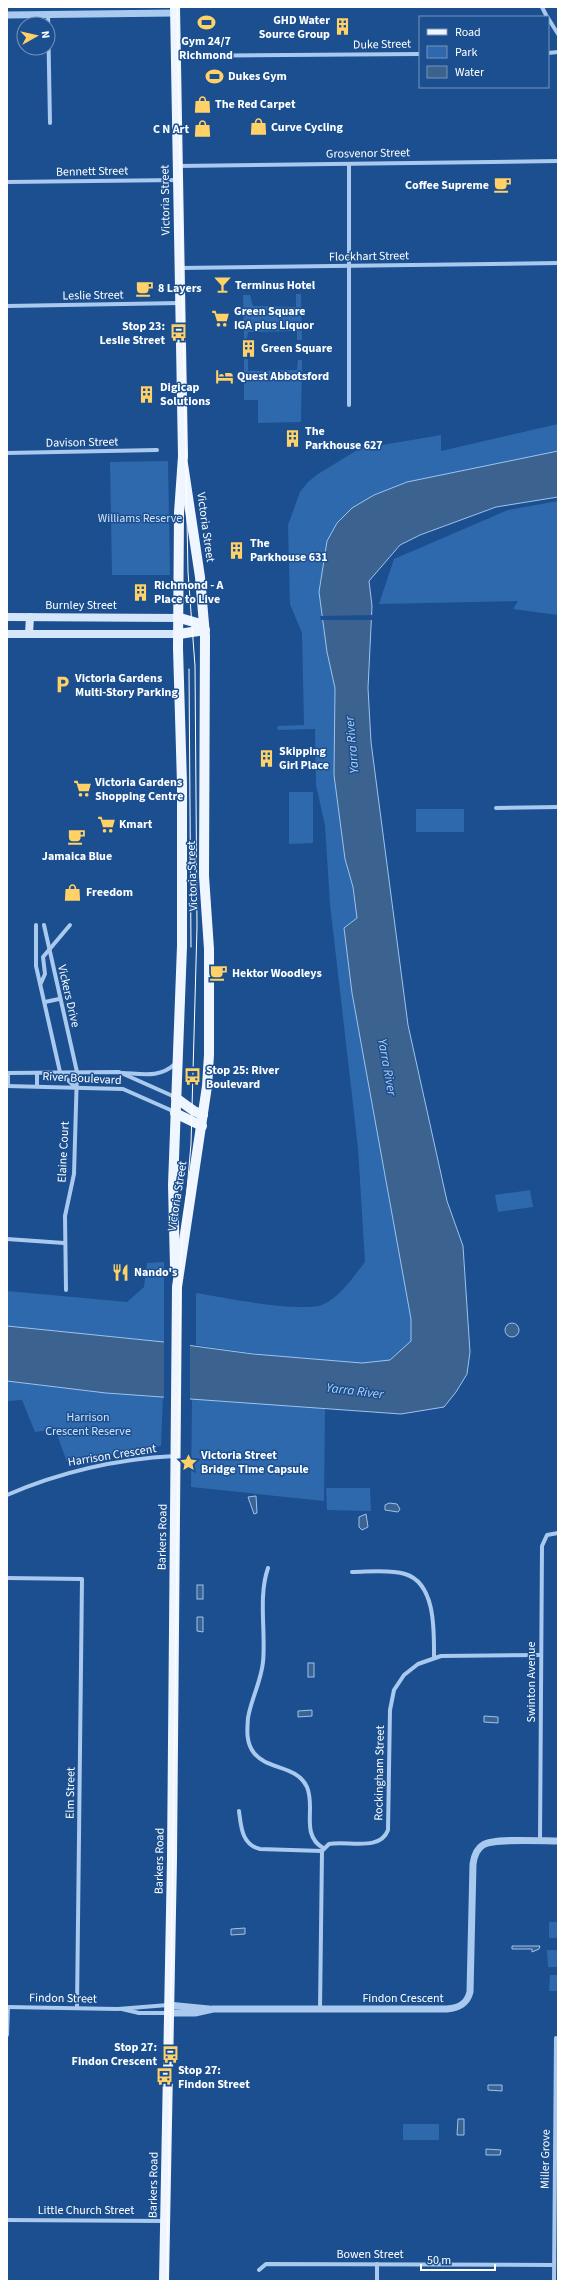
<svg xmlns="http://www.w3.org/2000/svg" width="565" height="2288" font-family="'Source Sans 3',sans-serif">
<rect width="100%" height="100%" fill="#1b4f8f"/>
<g fill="#2e69ad">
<polygon points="296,294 301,294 302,340 297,340 297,331 248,332 247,339 244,339 243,295 250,295 253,306 296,307"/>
<polygon points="244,359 248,359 248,371 297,370 298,360 302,360 301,422 258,423 258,400 244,400"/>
<path d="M558,424V451L492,466L352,508L337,523L327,541L319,592L327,652L335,688L334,775L345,859L353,887L357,918L344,928L352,993L411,1319V1341C405,1348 398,1356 390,1360C369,1371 227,1350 196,1345V1293C221,1297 304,1314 324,1304C341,1296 353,1277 365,1262L358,1148L330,904L325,825L316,785L315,729L278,730L277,726L304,725L302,633L290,604L288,525L300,492L308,482L318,474L359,449L441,435V451Z"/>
<polygon points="168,461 170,575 112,575 110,462"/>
<polygon points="558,501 558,615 513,609 518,601 379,604 394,559 508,510"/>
<polygon points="289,792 313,792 313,843 289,844"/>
<rect x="416" y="809" width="48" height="23"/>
<polygon points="530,1190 533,1207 498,1212 495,1195"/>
<polygon points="164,1262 164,1342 7,1326 7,1291 127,1302 144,1287 147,1263"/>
<polygon points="7,1381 106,1393 163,1397 161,1446 67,1462 55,1429 35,1432 22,1400 7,1401"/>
<polygon points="192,1398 325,1408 324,1501 191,1487"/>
<polygon points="326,1488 370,1488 371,1511 327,1510"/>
<rect x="549" y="1922" width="9" height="16"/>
<polygon points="547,1950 558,1950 558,1967 548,1967"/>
<polygon points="550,1975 558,1975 558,1991 549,1991"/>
<rect x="403" y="2124" width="36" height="16"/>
</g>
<g fill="#3c6290" stroke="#9cc4f0">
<polygon points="558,451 558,497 496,507 420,535 400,545 369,581 372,606 368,688 371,742 408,1025 447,1201 463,1246 470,1352 467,1374 456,1392 444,1407 401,1414 106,1393 7,1381 7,1326 164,1342 253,1354 362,1363 390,1360 411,1341 411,1319 352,993 344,928 357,918 353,887 345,859 334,775 335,688 327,652 319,592 327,541 337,523 352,508 374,495 407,482"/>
<circle cx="512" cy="1330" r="7"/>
<polygon points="256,1496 257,1513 254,1514 248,1497"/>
<polygon points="389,1503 397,1504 400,1509 398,1512 385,1510 385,1505"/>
<polygon points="366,1514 368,1527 362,1530 359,1527 359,1517"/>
<rect x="197" y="1585" width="6" height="14"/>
<polygon points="197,1617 203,1617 203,1632 197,1631"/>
<rect x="308" y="1663" width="6" height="14"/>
<polygon points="312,1710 312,1716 298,1717 298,1711"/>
<polygon points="484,1716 498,1717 498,1723 484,1722"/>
<polygon points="245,1928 245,1934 231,1935 231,1929"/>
<polygon points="512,1946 540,1946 539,1949 532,1952 532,1949 512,1949"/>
<polygon points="488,2085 502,2085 502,2091 488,2090"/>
<polygon points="458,2119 464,2119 464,2135 457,2135"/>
<polygon points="486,2149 501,2150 500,2155 486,2155"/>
</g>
<g fill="#1b4f8f">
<polygon points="373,615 373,620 321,620 320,616"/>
<polygon points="164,1340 190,1343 190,1400 164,1399"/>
</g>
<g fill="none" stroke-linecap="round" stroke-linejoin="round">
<g stroke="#a9c9ee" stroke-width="4">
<polyline points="542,7 547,17"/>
<polyline points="48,14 50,123"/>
<polyline points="548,18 558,34"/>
<polyline points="548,53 558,52"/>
<polyline points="176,56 420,54"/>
<polyline points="178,166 558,161"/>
<polyline points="7,182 178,180"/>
<polyline points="180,268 558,263"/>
<polyline points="7,306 180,303"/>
<polyline points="349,405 349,164"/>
<polyline points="7,453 157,450"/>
<polyline points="496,808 558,807"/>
<polyline points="36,925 36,966 60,1072 75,1087"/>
<polyline points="44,925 77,1072 74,1174 65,1216 66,1290"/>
<polyline points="41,983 45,974 43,957 70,925"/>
<polyline points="45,1002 59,999"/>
<polyline points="7,1073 119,1072 175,1097"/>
<polyline points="37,1073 37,1086"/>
<path d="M123,1073C143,1074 160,1078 175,1064"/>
<polyline points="7,1086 123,1089 175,1112"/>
<polyline points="8,1086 8,1073"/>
<polyline points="7,1239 64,1243"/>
<path d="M7,1495C60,1472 117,1459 175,1456"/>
<path d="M268,1568C258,1597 266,1632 263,1662C261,1682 251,1699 248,1718C247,1730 246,1743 254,1753C267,1770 297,1765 307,1787C316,1808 300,1834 323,1848"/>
<path d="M352,1572C368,1572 389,1569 405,1574C436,1583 434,1632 434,1657"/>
<polyline points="7,1578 82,1579 77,2008"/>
<path d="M239,1811C241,1827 242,1845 260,1849L322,1851"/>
<polyline points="540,1841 542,1546 547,1535 558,1533"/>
<polyline points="7,2007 118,2009 168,2005"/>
<polyline points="122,2009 139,2013 168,2013"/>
<path d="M320,2009L322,1851L329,1844C347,1840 380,1852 388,1830L390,1710L394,1690L404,1675L418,1664L441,1656L541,1655"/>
<polyline points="7,2035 8,2007"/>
<polyline points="7,2220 165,2221"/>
<polyline points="259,2270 266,2264 554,2265"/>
<polyline points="377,2281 377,2264"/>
<polyline points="554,2281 556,2038"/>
</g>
<g stroke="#a9c9ee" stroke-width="7">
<polyline points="7,15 175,13"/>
<polyline points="168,2005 209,2009"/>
<path d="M168,2013H195L213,2009H447C459,2008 467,2004 470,1992L473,1864C474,1857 476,1849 483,1845C493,1838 543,1841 558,1841"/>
</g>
<g stroke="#d6e6fa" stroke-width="8">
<polyline points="7,617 180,618"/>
<polyline points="7,634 179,634"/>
<polyline points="29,634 30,617"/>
</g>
<g stroke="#f0f6ff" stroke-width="10">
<polyline points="175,7 183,456 179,513 178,648 182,784 182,946 173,1185 175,1267"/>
<polyline points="180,618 204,625"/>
<polyline points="179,634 205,630"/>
<polyline points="176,1098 194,1111 203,1115"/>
<polyline points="175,1113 202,1126"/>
<polyline points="164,2281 172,1859 177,1287 207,1086 209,1055 209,949 204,876 205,636 200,577 183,464"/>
</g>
<g stroke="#fff" stroke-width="1">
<polyline points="189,669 191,947"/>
<polyline points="167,2281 181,1258 191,1144 197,927 195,666 188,572 177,7"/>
</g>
</g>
<defs>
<symbol id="stadium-bare" viewBox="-9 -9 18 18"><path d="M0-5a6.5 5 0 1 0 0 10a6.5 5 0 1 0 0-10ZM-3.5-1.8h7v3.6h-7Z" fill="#ffd166" stroke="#1b4f8f" stroke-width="2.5" paint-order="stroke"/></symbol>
<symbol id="building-bare" viewBox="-9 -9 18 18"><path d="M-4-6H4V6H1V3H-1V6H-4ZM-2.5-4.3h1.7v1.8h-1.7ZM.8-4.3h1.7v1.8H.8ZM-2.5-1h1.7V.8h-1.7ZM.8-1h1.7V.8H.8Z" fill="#ffd166" stroke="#1b4f8f" stroke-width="2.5" paint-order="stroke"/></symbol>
<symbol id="shop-bare" viewBox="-9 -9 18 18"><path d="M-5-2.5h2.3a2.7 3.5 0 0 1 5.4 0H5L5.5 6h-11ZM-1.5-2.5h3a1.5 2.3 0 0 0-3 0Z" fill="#ffd166" stroke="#1b4f8f" stroke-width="2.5" paint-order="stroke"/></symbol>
<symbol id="cafe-bare" viewBox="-9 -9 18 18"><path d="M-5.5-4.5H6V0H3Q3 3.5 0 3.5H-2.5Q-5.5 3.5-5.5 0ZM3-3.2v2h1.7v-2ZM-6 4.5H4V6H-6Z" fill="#ffd166" stroke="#1b4f8f" stroke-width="2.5" paint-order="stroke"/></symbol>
<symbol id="bar-bare" viewBox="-9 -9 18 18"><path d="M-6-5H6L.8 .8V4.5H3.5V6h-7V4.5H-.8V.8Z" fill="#ffd166" stroke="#1b4f8f" stroke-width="2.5" paint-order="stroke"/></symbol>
<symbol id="supermarket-bare" viewBox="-9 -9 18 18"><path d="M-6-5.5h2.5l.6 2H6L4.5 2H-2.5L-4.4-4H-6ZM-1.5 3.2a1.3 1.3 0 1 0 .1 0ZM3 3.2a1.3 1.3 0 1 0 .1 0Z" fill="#ffd166" stroke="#1b4f8f" stroke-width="2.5" paint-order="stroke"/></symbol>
<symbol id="bus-bare" viewBox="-9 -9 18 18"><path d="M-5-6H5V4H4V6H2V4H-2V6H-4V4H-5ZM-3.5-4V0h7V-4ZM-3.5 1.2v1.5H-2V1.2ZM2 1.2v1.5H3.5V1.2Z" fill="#ffd166" stroke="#1b4f8f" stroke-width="2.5" paint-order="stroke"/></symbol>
<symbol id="hotel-bare" viewBox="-9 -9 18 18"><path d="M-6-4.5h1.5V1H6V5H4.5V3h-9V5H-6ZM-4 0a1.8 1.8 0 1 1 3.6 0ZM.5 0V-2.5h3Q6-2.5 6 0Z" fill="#ffd166" stroke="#1b4f8f" stroke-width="2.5" paint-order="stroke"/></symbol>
<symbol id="parking-bare" viewBox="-9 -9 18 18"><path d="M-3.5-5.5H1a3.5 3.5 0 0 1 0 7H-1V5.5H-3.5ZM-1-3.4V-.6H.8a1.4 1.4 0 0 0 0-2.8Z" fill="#ffd166" stroke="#1b4f8f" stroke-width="2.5" paint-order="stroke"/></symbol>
<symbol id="restaurant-bare" viewBox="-9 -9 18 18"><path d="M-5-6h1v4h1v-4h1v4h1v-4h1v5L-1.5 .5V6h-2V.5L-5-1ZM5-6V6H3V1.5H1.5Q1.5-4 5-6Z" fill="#ffd166" stroke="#1b4f8f" stroke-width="2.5" paint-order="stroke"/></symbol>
<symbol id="sight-bare" viewBox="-9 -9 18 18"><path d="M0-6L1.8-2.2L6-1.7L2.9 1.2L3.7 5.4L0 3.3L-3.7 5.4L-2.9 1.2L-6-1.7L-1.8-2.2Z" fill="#ffd166" stroke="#1b4f8f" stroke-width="2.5" paint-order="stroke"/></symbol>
</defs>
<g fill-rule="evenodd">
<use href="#stadium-bare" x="194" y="10" width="25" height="25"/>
<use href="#building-bare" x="330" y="14" width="25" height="25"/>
<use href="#stadium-bare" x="202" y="64" width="25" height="25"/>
<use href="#shop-bare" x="190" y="92" width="25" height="25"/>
<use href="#shop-bare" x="246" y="114" width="25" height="25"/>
<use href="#shop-bare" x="190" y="116" width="25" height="25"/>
<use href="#cafe-bare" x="490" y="172" width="25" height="25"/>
<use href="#bar-bare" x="210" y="272" width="25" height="25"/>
<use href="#cafe-bare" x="132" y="276" width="25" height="25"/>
<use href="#supermarket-bare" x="208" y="306" width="25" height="25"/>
<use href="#bus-bare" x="166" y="320" width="25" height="25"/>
<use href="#building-bare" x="236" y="336" width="25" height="25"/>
<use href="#hotel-bare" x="212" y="364" width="25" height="25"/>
<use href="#building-bare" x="134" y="382" width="25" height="25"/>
<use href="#building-bare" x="280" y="426" width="25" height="25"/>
<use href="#building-bare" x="224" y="538" width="25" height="25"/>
<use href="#building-bare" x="128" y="580" width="25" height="25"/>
<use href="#parking-bare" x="50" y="672" width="25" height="25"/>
<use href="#building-bare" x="254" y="746" width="25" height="25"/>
<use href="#supermarket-bare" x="70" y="776" width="25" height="25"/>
<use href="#supermarket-bare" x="94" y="812" width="25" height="25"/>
<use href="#cafe-bare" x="64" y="824" width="25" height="25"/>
<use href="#shop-bare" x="60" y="880" width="25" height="25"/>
<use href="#cafe-bare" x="206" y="960" width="25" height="25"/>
<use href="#bus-bare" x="180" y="1064" width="25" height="25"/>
<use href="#restaurant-bare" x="108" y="1260" width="25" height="25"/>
<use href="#sight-bare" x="176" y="1450" width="25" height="25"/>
<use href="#bus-bare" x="158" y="2042" width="25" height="25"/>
<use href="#bus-bare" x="152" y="2064" width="25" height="25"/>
</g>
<g text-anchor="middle" stroke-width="3" stroke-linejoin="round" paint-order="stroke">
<g font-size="12" font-weight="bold" fill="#fff" stroke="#1b4f8f" text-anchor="start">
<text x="330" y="24" text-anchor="end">GHD Water<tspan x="330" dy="14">Source Group</tspan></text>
<text x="206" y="45" text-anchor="middle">Gym 24/7<tspan x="206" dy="14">Richmond</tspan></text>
<text x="228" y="80">Dukes Gym</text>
<text x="215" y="108">The Red Carpet</text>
<text x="271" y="131">Curve Cycling</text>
<text x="189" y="133" text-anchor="end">C N Art</text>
<text x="489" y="189" text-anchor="end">Coffee Supreme</text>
<text x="235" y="289">Terminus Hotel</text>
<text x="158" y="292">8 Layers</text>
<text x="234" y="315">Green Square<tspan x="234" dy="14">IGA plus Liquor</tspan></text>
<text x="165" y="330" text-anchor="end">Stop 23:<tspan x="165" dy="14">Leslie Street</tspan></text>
<text x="261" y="352">Green Square</text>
<text x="237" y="380">Quest Abbotsford</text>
<text x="160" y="391">Digicap<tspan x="160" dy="14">Solutions</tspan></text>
<text x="305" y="435">The<tspan x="305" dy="14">Parkhouse 627</tspan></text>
<text x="250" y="547">The<tspan x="250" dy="14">Parkhouse 631</tspan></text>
<text x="154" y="589">Richmond - A<tspan x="154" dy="14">Place to Live</tspan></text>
<text x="75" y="682">Victoria Gardens<tspan x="75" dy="14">Multi-Story Parking</tspan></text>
<text x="279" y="755">Skipping<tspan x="279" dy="14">Girl Place</tspan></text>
<text x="95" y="786">Victoria Gardens<tspan x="95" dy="14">Shopping Centre</tspan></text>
<text x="119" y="828">Kmart</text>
<text x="77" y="860" text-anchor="middle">Jamaica Blue</text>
<text x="86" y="896">Freedom</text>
<text x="232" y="977">Hektor Woodleys</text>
<text x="206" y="1074">Stop 25: River<tspan x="206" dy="14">Boulevard</tspan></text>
<text x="134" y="1276">Nando's</text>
<text x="201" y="1459">Victoria Street<tspan x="201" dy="14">Bridge Time Capsule</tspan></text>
<text x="157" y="2051" text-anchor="end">Stop 27:<tspan x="157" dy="14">Findon Crescent</tspan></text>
<text x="178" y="2074">Stop 27:<tspan x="178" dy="14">Findon Street</tspan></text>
</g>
<g font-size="12" fill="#fff" stroke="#1b4f8f">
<text transform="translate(382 44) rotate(-1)" y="4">Duke Street</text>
<text transform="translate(368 153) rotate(-1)" y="4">Grosvenor Street</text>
<text transform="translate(92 171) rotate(-1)" y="4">Bennett Street</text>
<text transform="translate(165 200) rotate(-91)" y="4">Victoria Street</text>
<text transform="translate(369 256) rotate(-1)" y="4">Flockhart Street</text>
<text transform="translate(93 295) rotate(-1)" y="4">Leslie Street</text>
<text transform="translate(82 442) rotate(-1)" y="4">Davison Street</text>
<text transform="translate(206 527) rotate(82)" y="4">Victoria Street</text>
<text x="81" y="609">Burnley Street</text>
<text transform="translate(192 876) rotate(-92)" y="4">Victoria Street</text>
<text transform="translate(69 996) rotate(77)" y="4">Vickers Drive</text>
<text transform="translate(82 1078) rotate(3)" y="4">River Boulevard</text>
<text transform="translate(63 1152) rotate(-87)" y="4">Elaine Court</text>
<text transform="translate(177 1196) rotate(-81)" y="4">Victoria Street</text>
<text transform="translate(112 1455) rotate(-9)" y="4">Harrison Crescent</text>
<text transform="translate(162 1537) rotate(-89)" y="4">Barkers Road</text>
<text transform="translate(531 1682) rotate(-90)" y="4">Swinton Avenue</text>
<text transform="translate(379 1773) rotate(-89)" y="4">Rockingham Street</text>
<text transform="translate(70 1793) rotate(-89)" y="4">Elm Street</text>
<text transform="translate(159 1861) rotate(-89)" y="4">Barkers Road</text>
<text transform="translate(63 1998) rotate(1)" y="4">Findon Street</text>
<text x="403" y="2002">Findon Crescent</text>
<text transform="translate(545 2159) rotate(-89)" y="4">Miller Grove</text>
<text transform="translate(153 2185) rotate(-89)" y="4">Barkers Road</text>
<text x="86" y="2214">Little Church Street</text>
<text x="370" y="2258">Bowen Street</text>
</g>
<g font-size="12" fill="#cfe3fa" stroke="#1b4f8f">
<text x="140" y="522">Williams Reserve</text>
<text x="88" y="1421">Harrison<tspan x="88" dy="14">Crescent Reserve</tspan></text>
</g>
<g font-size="13" font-style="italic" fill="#b5d3f5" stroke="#1b4f8f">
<text transform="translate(351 745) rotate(-95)" y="5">Yarra River</text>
<text transform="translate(388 1067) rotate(80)" y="5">Yarra River</text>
<text transform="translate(355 1390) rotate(7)" y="5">Yarra River</text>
</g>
</g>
<rect width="565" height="2288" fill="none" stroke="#ffffff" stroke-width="16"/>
<rect x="419" y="16" width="130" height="72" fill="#1b4f8f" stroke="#7695bc"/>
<rect x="427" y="29" width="20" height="6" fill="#f0f6ff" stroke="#7695bc"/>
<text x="455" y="36" font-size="12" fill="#ffffff">Road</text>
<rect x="427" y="46" width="20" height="12" fill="#2e69ad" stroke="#7695bc"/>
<text x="455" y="56" font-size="12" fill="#ffffff">Park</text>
<rect x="427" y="66" width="20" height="12" fill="#3c6290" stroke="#7695bc"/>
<text x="455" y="76" font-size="12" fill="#ffffff">Water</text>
<g transform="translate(36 36) rotate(82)"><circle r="19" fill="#1b4f8f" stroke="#7695bc"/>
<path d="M0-3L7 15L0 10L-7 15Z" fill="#ffd166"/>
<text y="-6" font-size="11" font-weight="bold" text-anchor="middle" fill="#ffffff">N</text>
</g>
<path d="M421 2264v6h74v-6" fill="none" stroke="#ffffff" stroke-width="2"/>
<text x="427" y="2264" font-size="12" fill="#ffffff" stroke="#1b4f8f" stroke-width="3" paint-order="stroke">50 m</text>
</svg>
